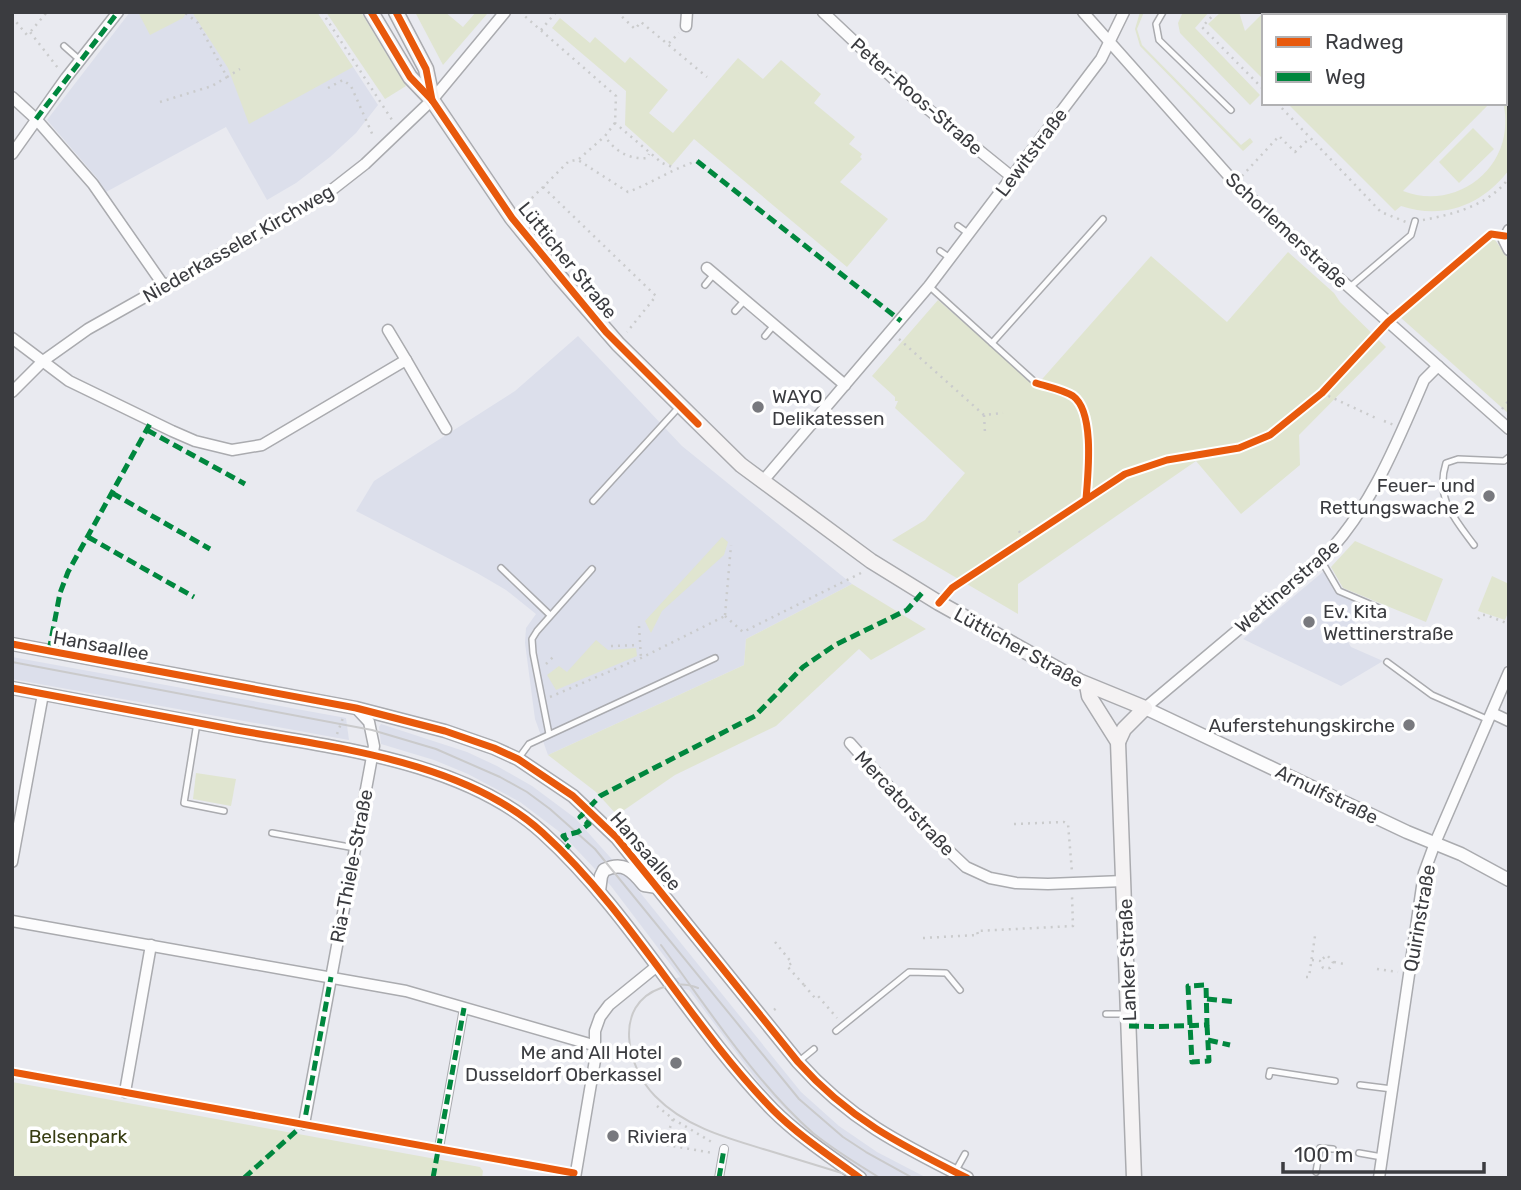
<svg xmlns="http://www.w3.org/2000/svg" width="1521" height="1190" font-family="Rubik,sans-serif">
<rect width="100%" height="100%" fill="#e9eaf0"/>
<g fill="#dcdfeb">
<polygon points="130,12 317,12 378,105 356,133 330,157 296,183 267,200 226,127 106,192 97,178 47,120"/>
<polygon points="578,336 682,446 852,584 746,639 744,665 548,755 535,719 525,643 526,628 536,614 506,590 477,573 356,511 374,481 515,391"/>
<polygon points="1324,571 1336,593 1363,604 1347,640 1351,647 1383,661 1341,686 1243,639"/>
<polygon points="12,657 346,718 349,740 12,679"/>
<polygon points="381,724 467,752 497,766 532,786 575,818 626,875 801,1092 839,1126 877,1152 927,1178 870,1178 810,1134 759,1083 689,990 682,989 674,979 680,977 611,886 561,833 520,802 468,774 434,760 381,744 379,727"/>
</g>
<g fill="#e0e5d0">
<polygon points="138,12 187,12 183,18 150,35"/>
<polygon points="192,12 317,12 353,67 249,124 228,68"/>
<polygon points="326,12 361,12 406,86 385,99"/>
<polygon points="415,12 445,12 463,27 476,12 487,14 443,65"/>
<polygon points="1140,12 1144,12 1137,29 1142,45 1241,145 1250,138 1253,142 1243,151 1140,46 1135,29"/>
<polygon points="1183,12 1209,12 1195,28 1260,95 1250,105 1180,33 1178,23"/>
<polygon points="1221,12 1239,12 1245,31 1264,12 1448,12 1451,16 1264,16 1264,80 1208,24"/>
<polygon points="560,18 590,43 595,37 625,63 630,57 668,90 649,113 673,133 738,58 763,79 781,60 821,94 814,103 855,137 849,144 862,154 860,157 862,159 840,182 888,219 847,267 694,139 671,166 625,125 626,91 552,28"/>
<path d="M1505,72L1509,78V170C1482,205 1444,220 1401,206L1395,211L1287,103H1490L1403,191C1446,208 1495,182 1504,136C1506,125 1506,113 1503,103H1505Z"/>
<polygon points="1473,128 1494,149 1459,183 1439,162"/>
<polygon points="1493,237 1509,260 1509,414 1400,317"/>
<polygon points="1288,252 1334,293 1340,302 1386,347 1299,435 1300,465 1241,514 1196,461 1018,584 1018,614 892,540 925,520 965,473 895,408 898,401 895,401 895,397 872,376 938,300 1036,386 1151,256 1227,322"/>
<polygon points="722,537 728,542 724,555 662,611 651,633 645,621"/>
<polygon points="1355,541 1443,579 1426,622 1343,588 1331,567"/>
<polygon points="1492,576 1507,583 1509,578 1509,610 1505,620 1478,611"/>
<polygon points="852,584 926,629 871,660 859,649 776,726 675,775 617,815 596,792 548,755 744,665 746,639"/>
<polygon points="596,640 608,650 636,648 637,656 556,690 547,675 559,666 567,672"/>
<polygon points="196,773 236,779 231,806 193,799"/>
<polygon points="12,1082 480,1167 483,1171 482,1178 12,1178"/>
</g>
<g fill="none" stroke-linecap="round" stroke-linejoin="round">
<defs>
<g id="service">
<polyline points="1163,12 1156,24 1159,40 1231,110"/>
<polyline points="64,46 81,61"/>
<polyline points="958,226 969,234"/>
<polyline points="940,251 950,258"/>
<polyline points="705,285 714,274"/>
<polyline points="929,286 1036,383"/>
<polyline points="1350,287 1411,235 1415,221"/>
<polyline points="735,311 745,300"/>
<polyline points="765,336 774,325"/>
<polyline points="992,343 1103,219"/>
<polyline points="593,501 680,406"/>
<path d="M1474,545C1454,518 1435,498 1446,463L1458,459L1504,461L1509,457"/>
<polyline points="1321,560 1339,591 1379,608"/>
<polyline points="501,568 550,615"/>
<polyline points="1387,662 1432,695 1489,720"/>
<polyline points="197,723 184,803 224,811"/>
<polyline points="549,734 533,653 532,639 537,631 592,569"/>
<polyline points="518,759 529,744 715,658"/>
<polyline points="272,833 355,848"/>
<polyline points="1106,1014 1125,1014"/>
<polyline points="836,1031 909,972 946,973 960,990"/>
<polyline points="798,1062 814,1049"/>
<polyline points="1269,1076 1270,1071 1335,1081"/>
<polyline points="1360,1085 1392,1089"/>
<polyline points="1359,1153 1382,1157"/>
<polyline points="955,1172 965,1154"/>
<polyline points="1316,1172 1320,1148 1333,1149"/>
</g>
<g id="pedestrian">
<polyline points="439,1148 464,1008"/>
<polyline points="719,1178 724,1149"/>
</g>
<g id="minor">
<polyline points="823,12 913,97 1012,177"/>
<polyline points="1083,12 1235,183 1288,233 1509,429"/>
<polyline points="686,26 687,12"/>
<polyline points="12,97 36,119 93,184 164,286"/>
<polyline points="12,154 66,78 118,12"/>
<polyline points="1509,230 1504,240 1509,250"/>
<polyline points="707,268 845,385"/>
<polyline points="388,330 406,360"/>
<polyline points="12,338 69,381 172,431 195,441 232,450 262,445 406,360 446,429"/>
<polyline points="12,392 43,361 88,329 324,196 365,164 432,100 505,12"/>
<polyline points="762,482 929,286 1101,59 1124,12"/>
<path d="M1145,708L1321,560C1370,511 1397,443 1424,380L1438,366"/>
<polyline points="1492,713 1509,721"/>
<polyline points="850,743 932,835 966,867 990,878 1016,883 1048,884 1124,881"/>
<polyline points="12,862 43,694"/>
<polyline points="12,921 406,991 593,1045"/>
<polyline points="125,1092 151,945"/>
<polyline points="304,1124 374,746 369,722 356,708"/>
<polyline points="575,1178 595,1060 595,1031 600,1017 609,1005 657,966"/>
<polyline points="1379,1178 1424,873 1435,843 1509,672"/>
</g>
<g id="tertiary">
<path d="M12,644L356,708L445,731L494,748L518,759L573,796L617,838L798,1062C849,1119 899,1144 967,1178"/>
<path d="M12,688C85,701 158,715 231,729C334,748 463,760 543,833C632,914 689,1024 773,1110C799,1136 830,1156 860,1178"/>
<polyline points="1145,708 1407,832 1461,854 1509,880"/>
<path d="M599,891L601,876L604,870C623,861 632,870 644,885L657,887"/>
</g>
<g id="secondary">
<polyline points="371,12 410,77 432,100 512,218 559,276 618,344 741,465 871,561 939,603 1079,681 1145,708 1124,729 1118,742"/>
<polyline points="396,12 426,69 432,98"/>
<polyline points="1087,685 1089,696 1118,742 1134,1178"/>
</g>
</defs>
<use href="#service" stroke="#aaabaf" stroke-width="8"/>
<use href="#pedestrian" stroke="#aaabaf" stroke-width="10"/>
<use href="#minor" stroke="#aaabaf" stroke-width="13"/>
<use href="#tertiary" stroke="#aaabaf" stroke-width="15"/>
<use href="#secondary" stroke="#aaabaf" stroke-width="17"/>
<g stroke="#cacbcc" stroke-width="2.5" stroke-dasharray="2 5" stroke-linecap="butt">
<polyline points="322,12 394,123"/>
<polyline points="520,12 616,96 615,123 662,163 675,168"/>
<polyline points="617,12 635,29 641,22 707,77"/>
<polyline points="1216,12 1202,27 1264,90"/>
<polyline points="1455,12 1458,16"/>
<polyline points="12,17 27,35 30,32 58,68"/>
<polyline points="541,30 556,12"/>
<polyline points="31,31 47,12"/>
<polyline points="669,43 679,33"/>
<polyline points="1505,64 1509,69"/>
<polyline points="227,77 240,69"/>
<polyline points="328,88 343,80 351,86 374,138"/>
<polyline points="160,102 212,86 227,77 198,23 184,12"/>
<polyline points="1277,103 1381,212 1406,222"/>
<path d="M615,123L605,136C614,151 630,160 647,158L649,154"/>
<polyline points="579,159 605,136"/>
<polyline points="1242,176 1279,136 1295,152 1310,138"/>
<polyline points="543,187 656,296 627,332"/>
<path d="M522,208L569,161L578,160L628,192C652,183 672,169 697,161"/>
<path d="M1423,220C1455,214 1489,205 1509,178"/>
<polyline points="899,339 984,415 1003,413"/>
<polyline points="1322,393 1378,419"/>
<polyline points="1502,409 1509,400"/>
<polyline points="984,415 985,433"/>
<polyline points="1384,421 1394,425"/>
<polyline points="1019,531 1025,541"/>
<polyline points="725,615 731,545"/>
<polyline points="725,616 743,632 863,572"/>
<polyline points="1478,619 1481,615 1486,615 1509,624"/>
<polyline points="639,626 641,658"/>
<polyline points="611,646 639,645"/>
<polyline points="546,664 553,657"/>
<polyline points="550,697 641,658 725,616"/>
<polyline points="337,734 343,718"/>
<polyline points="1014,824 1064,822 1068,824 1072,872"/>
<polyline points="923,938 978,935 977,931 1073,926 1072,896"/>
<polyline points="775,942 792,963 787,966 804,985 802,988"/>
<polyline points="1312,960 1320,961 1323,968 1330,968 1333,962 1327,955 1320,961"/>
<polyline points="1334,962 1344,964"/>
<polyline points="1377,969 1398,972"/>
<polyline points="1306,977 1309,977 1315,936 1312,936"/>
<polyline points="804,985 815,998 818,996 837,1018"/>
<polyline points="774,1010 779,1006"/>
<polyline points="605,1072 630,1075"/>
<polyline points="657,1106 673,1119 664,1145"/>
<polyline points="673,1119 715,1144"/>
<polyline points="632,1139 713,1153"/>
</g>
<use href="#service" stroke="#fcfcfd" stroke-width="5"/>
<use href="#pedestrian" stroke="#fcfcfd" stroke-width="8"/>
<use href="#minor" stroke="#fcfcfd" stroke-width="10"/>
<use href="#tertiary" stroke="#fcfcfd" stroke-width="12"/>
<use href="#secondary" stroke="#f4f2f3" stroke-width="14"/>
<g stroke="#cacacb" stroke-width="2">
<polyline points="12,662 372,730 436,749 500,777 527,792 550,809 595,849 799,1099 843,1137 866,1152 913,1178"/>
<path d="M661,945C707,1007 755,1082 813,1133C834,1150 857,1164 880,1178"/>
<path d="M698,988C686,983 673,984 661,988C612,1005 627,1068 655,1096C686,1128 730,1139 770,1151C800,1160 829,1169 858,1178"/>
</g>
<g stroke="#00873e" stroke-width="5" stroke-dasharray="10 5" stroke-linecap="butt">
<polyline points="36,119 118,12"/>
<polyline points="697,161 901,321"/>
<polyline points="147,430 245,484"/>
<polyline points="112,493 210,549"/>
<polyline points="88,537 194,597"/>
<polyline points="49,651 60,593 68,572 151,422"/>
<polyline points="563,852 570,844 563,836 578,832 589,824 580,817 600,796 755,716 803,667 835,645 907,610 922,593"/>
<polyline points="1207,999 1236,1002"/>
<path d="M1129,1026C1155,1027 1181,1026 1207,1025L1206,985L1188,986L1192,1062L1209,1061L1207,1025"/>
<polyline points="1208,1040 1230,1045"/>
<polyline points="244,1178 304,1124 331,977"/>
<polyline points="433,1178 464,1008"/>
<polyline points="719,1178 724,1149"/>
</g>
<defs>
<g id="cycleway">
<polyline points="371,12 410,77 432,100 512,218 606,332 698,424"/>
<polyline points="396,12 426,69 432,100"/>
<path d="M1036,383C1048,387 1062,389 1073,396C1095,412 1088,474 1086,499"/>
<polyline points="939,603 952,588 1125,474 1167,460 1239,448 1270,435 1322,393 1388,322 1491,234 1505,236"/>
<path d="M12,644L356,708L445,731L494,748L518,759L573,796L617,838L798,1062C849,1119 899,1144 967,1178"/>
<path d="M12,688C85,701 158,715 231,729C334,748 463,760 543,833C632,914 689,1024 773,1110C799,1136 830,1156 860,1178"/>
<polyline points="12,1072 574,1173"/>
</g>
</defs>
<use href="#cycleway" stroke="#fff" stroke-width="11"/>
<use href="#cycleway" stroke="#e8590c" stroke-width="7"/>
</g>
<g fill="#78797e" stroke="#fff" stroke-width="2.5">
<circle cx="758" cy="407" r="7"/>
<circle cx="1489" cy="496" r="7"/>
<circle cx="1309" cy="622" r="7"/>
<circle cx="1409" cy="725" r="7"/>
<circle cx="676" cy="1063" r="7"/>
<circle cx="613" cy="1136" r="7"/>
</g>
<g text-anchor="middle" stroke-width="7" stroke-linejoin="round" paint-order="stroke">
<g font-size="19" fill="#3b3c40" stroke="#fff">
<text transform="translate(917 96) rotate(41)" y="7">Peter-Roos-Straße</text>
<text transform="translate(1031 152) rotate(-53)" y="7">Lewitstraße</text>
<text transform="translate(1287 230) rotate(43)" y="7">Schorlemerstraße</text>
<text transform="translate(238 243) rotate(-30)" y="7">Niederkasseler Kirchweg</text>
<text transform="translate(568 260) rotate(51)" y="7">Lütticher Straße</text>
<text transform="translate(1287 586) rotate(-41)" y="7">Wettinerstraße</text>
<text transform="translate(101 645) rotate(10)" y="7">Hansaallee</text>
<text transform="translate(1019 647) rotate(29)" y="7">Lütticher Straße</text>
<text transform="translate(1327 794) rotate(26)" y="7">Arnulfstraße</text>
<text transform="translate(905 803) rotate(47)" y="7">Mercatorstraße</text>
<text transform="translate(646 851) rotate(49)" y="7">Hansaallee</text>
<text transform="translate(351 866) rotate(-79)" y="7">Ria-Thiele-Straße</text>
<text transform="translate(1419 918) rotate(-80)" y="7">Quirinstraße</text>
<text transform="translate(1127 960) rotate(-92)" y="7">Lanker Straße</text>
</g>
<g font-size="19" fill="#3b3c40" stroke="#fff" text-anchor="start">
<text x="772" y="403">WAYO<tspan x="772" dy="22">Delikatessen</tspan></text>
<text x="1475" y="492" text-anchor="end">Feuer- und<tspan x="1475" dy="22">Rettungswache 2</tspan></text>
<text x="1323" y="618">Ev. Kita<tspan x="1323" dy="22">Wettinerstraße</tspan></text>
<text x="1395" y="732" text-anchor="end">Auferstehungskirche</text>
<text x="662" y="1059" text-anchor="end">Me and All Hotel<tspan x="662" dy="22">Dusseldorf Oberkassel</tspan></text>
<text x="627" y="1143">Riviera</text>
</g>
<g font-size="19" fill="#373d12" stroke="#fff">
<text x="78" y="1143">Belsenpark</text>
</g>
</g>
<rect width="1521" height="1190" fill="none" stroke="#3b3c40" stroke-width="28"/>
<rect x="1262" y="14" width="245" height="91" fill="#ffffff" stroke="#b1b1b3" stroke-width="2"/>
<rect x="1276" y="37" width="35" height="10" fill="#e8590c" stroke="#b1b1b3" stroke-width="2"/>
<text x="1325" y="49" font-size="21" fill="#3b3c40">Radweg</text>
<rect x="1276" y="72" width="35" height="10" fill="#00873e" stroke="#b1b1b3" stroke-width="2"/>
<text x="1325" y="84" font-size="21" fill="#3b3c40">Weg</text>
<path d="M1283 1162v10h201v-10" fill="none" stroke="#3b3c40" stroke-width="3.5"/>
<text x="1294" y="1162" font-size="21" fill="#3b3c40" stroke="#ffffff" stroke-width="5" paint-order="stroke">100 m</text>
</svg>
